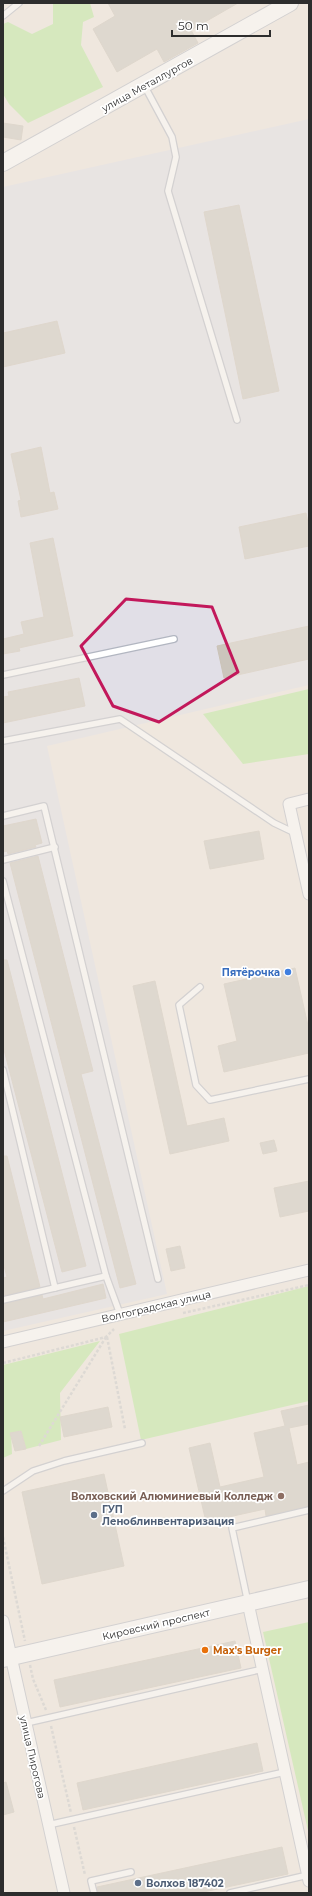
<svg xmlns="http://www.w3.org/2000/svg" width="312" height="1896" font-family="Montserrat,sans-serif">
<rect width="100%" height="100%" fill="#efe7de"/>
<polygon fill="#e1dfe7" points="309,119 309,685 47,746 167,1294 3,1331 3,187"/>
<g fill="#b8e997">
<polygon points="53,3 90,3 94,17 83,22 81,45 103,87 28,123 9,104 3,94 3,24 8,22 32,34 53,24"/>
<polygon points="309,689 309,754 243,764 203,714"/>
<polygon points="309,1286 309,1401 141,1440 119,1334"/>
<polygon points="100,1341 60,1393 61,1440 26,1449 21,1431 11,1433 12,1454 3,1458 3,1365"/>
<polygon points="309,1622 309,1835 263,1632"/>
</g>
<g fill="#cbc5bc" stroke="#cbc3b7">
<polygon points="108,3 238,3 191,30 198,43 164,62 157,49 117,72 93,29 115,16"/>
<polygon points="3,123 23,126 21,140 3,137"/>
<polygon points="239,205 279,391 243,399 204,212"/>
<polygon points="57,321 65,353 3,367 3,333"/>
<polygon points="41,447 50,493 54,492 58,509 21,517 18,501 21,500 11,454"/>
<polygon points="306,513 309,528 309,546 245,559 239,527"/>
<polygon points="53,538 73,636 19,648 20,651 3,654 3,639 24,634 21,622 44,617 30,543"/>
<polygon points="309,626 309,659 224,678 217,646"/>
<polygon points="79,678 85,706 3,723 3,697 9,696 8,692"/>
<polygon points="36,819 42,843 35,845 36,847 8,854 7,851 3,852 3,826"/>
<polygon points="259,831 264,859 210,869 204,841"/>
<polygon points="38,856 93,1071 81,1074 136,1284 120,1288 10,863"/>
<polygon points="3,960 7,960 86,1266 62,1272 3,1046"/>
<polygon points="295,968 309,1030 309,1053 224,1072 218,1046 237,1041 224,984"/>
<polygon points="155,981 187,1126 224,1118 229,1141 170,1154 133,986"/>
<polygon points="274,1140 277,1151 263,1154 260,1143"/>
<polygon points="3,1156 7,1156 40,1287 3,1296 3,1278 7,1277 3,1262"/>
<polygon points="309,1181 309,1211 280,1217 274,1188"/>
<polygon points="180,1246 185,1268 171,1271 166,1249"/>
<polygon points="103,1284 106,1298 3,1322 3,1304 42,1295 43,1299"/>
<polygon points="309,1405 309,1424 289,1428 297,1465 309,1462 309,1506 266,1516 265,1509 206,1522 189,1448 210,1443 220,1487 264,1477 254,1433 285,1426 281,1411"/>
<polygon points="108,1407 112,1427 64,1437 60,1417"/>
<polygon points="21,1431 26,1449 15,1451 10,1433"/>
<polygon points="104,1474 124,1566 42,1584 22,1492"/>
<polygon points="235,1641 241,1668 60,1707 54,1680"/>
<polygon points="257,1743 263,1771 83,1810 77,1783"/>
<polygon points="6,1782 14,1812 3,1815 3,1783"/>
<polygon points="282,1847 288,1874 199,1893 98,1893 97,1887"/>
</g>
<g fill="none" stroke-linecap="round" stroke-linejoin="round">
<defs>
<g id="lane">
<polyline points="3,16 19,3"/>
<polyline points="144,85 172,137 176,157 168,191 237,420"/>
<polyline points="3,675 174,639"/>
<polyline points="3,741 120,719 274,823 295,833"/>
<polyline points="3,816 44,806 158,1279"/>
<polyline points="3,860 55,847"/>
<polyline points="3,881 106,1276 120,1314"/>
<polyline points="200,987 179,1005 196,1085 210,1100 309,1079"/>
<polyline points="3,1070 55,1288"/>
<polyline points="3,1300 106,1276"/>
<polyline points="3,1491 33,1471 64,1461 142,1443"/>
<polyline points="248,1603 232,1528 309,1510"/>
<polyline points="26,1723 263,1669"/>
<polyline points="48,1825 285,1772"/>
<polyline points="94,1893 91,1881 131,1872"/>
<polyline points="230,1893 308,1875"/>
</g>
<g id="street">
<polyline points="309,799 289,804 309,894"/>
<polyline points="3,1342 309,1270"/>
<polyline points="248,1603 309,1881"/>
<polyline points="3,1621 64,1893"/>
</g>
<g id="secondary">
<polyline points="3,163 290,3"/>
<polyline points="3,1659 309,1589"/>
</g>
</defs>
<use href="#lane" stroke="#b2b6c1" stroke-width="8"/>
<use href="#street" stroke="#b2b6c1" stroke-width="13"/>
<use href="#secondary" stroke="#b2b6c1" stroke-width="18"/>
<g stroke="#c8c8c8" stroke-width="2.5" stroke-dasharray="3 2" stroke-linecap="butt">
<polyline points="183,1313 309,1285"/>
<polyline points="107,1337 125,1429"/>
<polyline points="3,1363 106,1337 114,1329"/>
<polyline points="39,1446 106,1337"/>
<polyline points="3,1537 25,1641"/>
<polyline points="30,1665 33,1679 46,1710"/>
<polyline points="51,1726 71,1813"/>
<polyline points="74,1827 85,1875"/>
</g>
<use href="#lane" stroke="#fff" stroke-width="5.5"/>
<use href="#street" stroke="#fff" stroke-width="11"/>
<use href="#secondary" stroke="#fff" stroke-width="16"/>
</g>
<path d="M0 0H312V1896H0ZM126,599L212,607L238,672L159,722L113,706L81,646Z" fill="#efe7de" fill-opacity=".55" fill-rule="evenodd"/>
<path fill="none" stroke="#c2185b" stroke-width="3" stroke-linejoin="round" d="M126,599L212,607L238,672L159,722L113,706L81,646Z"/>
<circle fill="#3f7fe0" stroke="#fff" stroke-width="1.5" cx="288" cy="972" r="4"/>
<circle fill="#8d6e63" stroke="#fff" stroke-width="1.5" cx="281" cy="1496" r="4"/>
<g fill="#5c6f8a" stroke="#fff" stroke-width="1.5">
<circle cx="94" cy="1515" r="4"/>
<circle cx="138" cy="1883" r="4"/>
</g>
<circle fill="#e8710a" stroke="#fff" stroke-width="1.5" cx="205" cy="1650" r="4"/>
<g text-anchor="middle" stroke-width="3.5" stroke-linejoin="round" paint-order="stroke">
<g font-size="10" fill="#2d2d2d" stroke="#fff">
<text transform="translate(147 84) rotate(-29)" y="4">улица Металлургов</text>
<text transform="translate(156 1306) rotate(-13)" y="4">Волгоградская улица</text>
<text transform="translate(156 1624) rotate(-13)" y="4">Кировский проспект</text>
<text transform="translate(33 1757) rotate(77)" y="4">улица Пирогова</text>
</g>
<g font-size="10" font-weight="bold" fill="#366cbe" stroke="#fff" text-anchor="end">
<text x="280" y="976">Пятёрочка</text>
</g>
<g font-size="10" font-weight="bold" fill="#785e54" stroke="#fff" text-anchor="end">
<text x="273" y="1500">Волховский Алюминиевый Колледж</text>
</g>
<g font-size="10" font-weight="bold" fill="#4e5e75" stroke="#fff" text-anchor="start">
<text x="102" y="1513">ГУП<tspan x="102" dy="12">Леноблинвентаризация</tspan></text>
<text x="146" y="1887">Волхов 187402</text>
</g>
<g font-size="10" font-weight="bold" fill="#c56008" stroke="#fff" text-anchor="start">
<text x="213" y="1654">Max's Burger</text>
</g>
</g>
<rect width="312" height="1896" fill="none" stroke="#2d2d2d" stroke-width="8"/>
<path d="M172 30v6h98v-6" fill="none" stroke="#2d2d2d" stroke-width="2"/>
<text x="178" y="30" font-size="12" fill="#2d2d2d" stroke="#ffffff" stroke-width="3" paint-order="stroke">50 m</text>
</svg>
